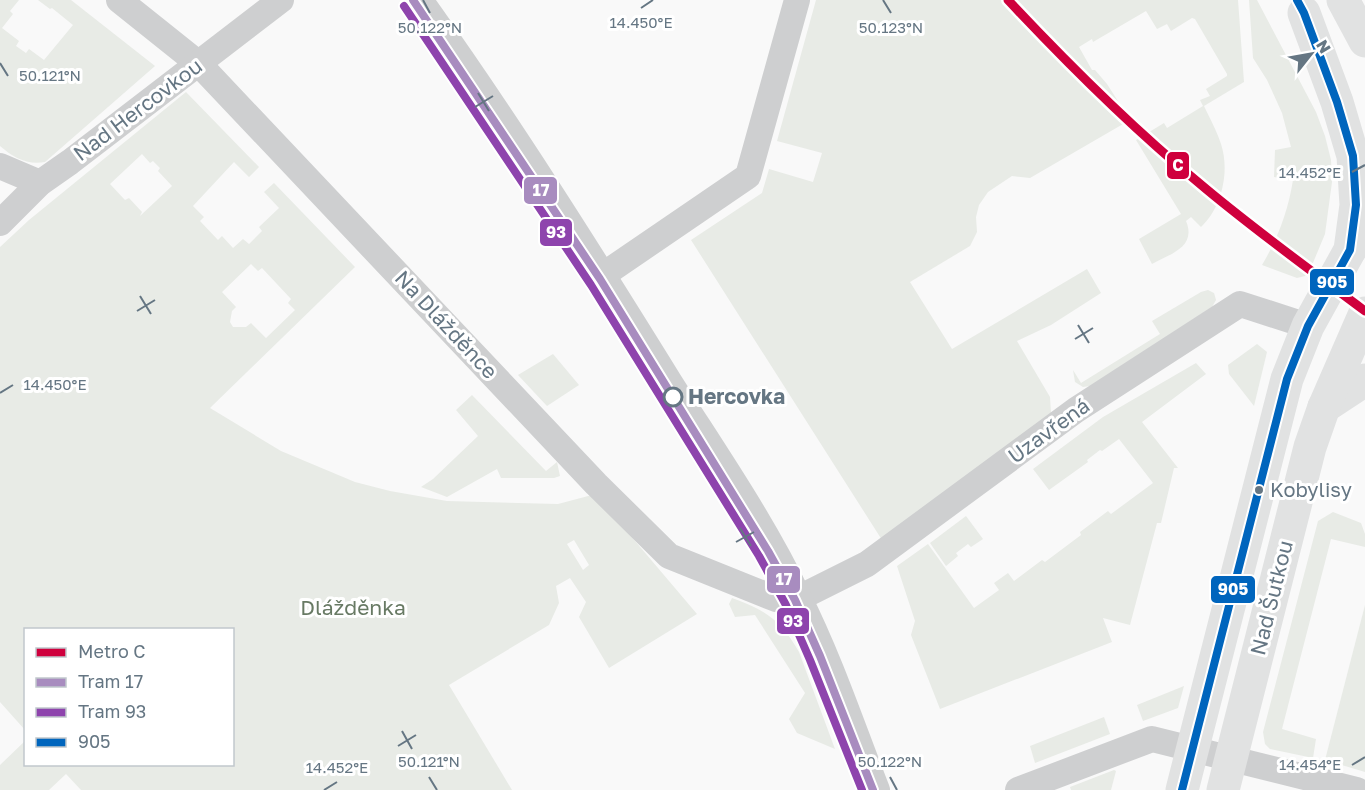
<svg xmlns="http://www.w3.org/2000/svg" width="1365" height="790" font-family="'Golos Text',sans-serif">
<rect width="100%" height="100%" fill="#f9f9f9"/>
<g fill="#e8ebe6" fill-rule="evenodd">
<path d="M0,0H19L10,11L13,14L2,28L19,41L16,46L26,53L29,49L44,60L73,25L52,8L50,9L38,0H71L155,66L45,162C27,165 14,158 0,146Z"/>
<path d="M816,0H1238L1244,82L1204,106C1210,119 1217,131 1221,144C1230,171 1222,208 1201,227L1191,217L1186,221C1197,247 1170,254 1152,264L1139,239L1181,214L1136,140L1164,123L1167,128L1203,106L1200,100L1210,96L1206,89L1227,76V74L1195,19L1192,18L1171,31L1167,24L1157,29L1146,11L1093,42L1092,39L1079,47L1092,70H1095L1107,84L1130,120L1030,178L1012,176L988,192L979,205L976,217L977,232L970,246L910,282L952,349L1087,269L1101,293L1051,325L1017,341L1050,397L1051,413L1046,420L882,540L691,240L762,193L769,169L813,182L822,153L777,141Z"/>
<path d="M1249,0H1257L1316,112L1325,136L1331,160L1332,182L1325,234L1310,270L1305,276L1297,278L1262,265C1278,238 1288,211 1293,180L1274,177L1275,150L1291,147L1282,113L1267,80L1253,58Z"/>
<path d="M186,92L259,167L249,177L234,162L193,206L204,217L200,221L218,240L222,236L233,248L243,239L249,244L262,231L259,227L279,208L264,192L274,183L355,267L210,408L281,451L355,482L390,491L447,501L558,504L592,495L613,515L697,614L609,668L579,617L586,602L570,578L556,586L559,603L549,625L449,685L512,790H81L66,774L49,790H0V765L25,741L26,764H232V630H26L25,730L0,702V247L29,220ZM142,154L150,163L153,161L160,168L158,171L172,186L140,216L142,212L129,198L125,200L110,184ZM251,264L258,271L262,268L291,299L288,303L295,310L266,338L251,323L246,327H233L230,322L232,311L236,307L222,292ZM574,540L589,565L583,570L567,544Z"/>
<polygon points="1208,290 1214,293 1216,300 1212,307 1090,386 1083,387 1075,382 1073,370 1081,383 1160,334 1152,321 1201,292"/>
<polygon points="1257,344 1267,352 1254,406 1229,374 1228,365"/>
<polygon points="553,354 579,385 547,406 518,375"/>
<polygon points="1196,363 1206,374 1142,422 1178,468 1174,468 1161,523 1157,523 1130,625 1103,618 1112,642 940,709 911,635 915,621 897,566 928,544 974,608 999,590 994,583 1008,573 1014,581 1042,560 1045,562 1081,535 1080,532 1108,511 1111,514 1153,483 1119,439 1102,451 1100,450 1087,460 1088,462 1049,490 1033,469 1103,417"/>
<polygon points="472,395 546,471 557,462 560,476 554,478 501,478 497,469 447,497 421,487 433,479 478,436 456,410"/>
<polygon points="1333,512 1361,523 1365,534 1365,547 1331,539 1282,729 1316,739 1313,758 1270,749 1265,744 1263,732 1318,521"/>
<polygon points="966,516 983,539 971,547 968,544 956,553 958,556 946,566 930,543"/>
<path d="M732,598C765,610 781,620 799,652L835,749L797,733L789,719L805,693L755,615L735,617L729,604Z"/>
<polygon points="1365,605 1365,772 1325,760"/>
<polygon points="1184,686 1178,708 1143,721 1137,705"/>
<polygon points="1104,717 1110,734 1035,763 1030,746"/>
<polygon points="1114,770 1116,771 1111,790 1071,790 1070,787"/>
</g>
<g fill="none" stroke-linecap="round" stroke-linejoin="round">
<g stroke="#cecfd0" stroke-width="26">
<polyline points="119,0 199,64 596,484 669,556 776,599 795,600 867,564 1076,410 1240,304 1308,326"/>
<path d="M420,0C508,123 589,252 669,381C714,452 763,522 799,598C830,660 852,726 877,790"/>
<polyline points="0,166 40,183"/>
<polyline points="0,223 40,183 70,162 281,0"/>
<polyline points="603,275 748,176 797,0"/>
<polyline points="1018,790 1152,739 1357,790"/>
</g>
<g stroke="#e1e2e2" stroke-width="33">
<polyline points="1343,0 1365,41"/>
<polyline points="1304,13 1337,102 1353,156 1356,205 1350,250"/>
<polyline points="1324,407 1365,380"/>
<polyline points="1182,790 1287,379 1308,326 1350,250 1365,228"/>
<polyline points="1223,790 1310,447 1324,407 1365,313"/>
</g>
<defs>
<polyline id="bus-1" points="1182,790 1287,379 1308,326 1350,250 1356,205 1353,156 1337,102 1304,13 1297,0"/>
</defs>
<use href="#bus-1" stroke="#fff" stroke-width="12"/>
<use href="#bus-1" stroke="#0065bd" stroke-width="8"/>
<defs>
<polyline id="tram-1" points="413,0 600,279 768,551 795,600 820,656 873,790"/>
<polyline id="tram-2" points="404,6 591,285 759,556 786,605 810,660 862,790"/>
</defs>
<use href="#tram-1" stroke="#fff" stroke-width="12"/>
<use href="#tram-2" stroke="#fff" stroke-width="12"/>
<use href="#tram-1" stroke="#a88cbf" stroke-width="8"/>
<use href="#tram-2" stroke="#8e44ad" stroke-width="8"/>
<defs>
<path id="metro-1" d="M1008,0C1068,64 1131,127 1199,183C1252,228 1309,269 1365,311"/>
</defs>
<use href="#metro-1" stroke="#fff" stroke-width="14"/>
<use href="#metro-1" stroke="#cf003d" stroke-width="9"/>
</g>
<path fill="none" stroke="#657683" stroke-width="2" d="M423,0L430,13M883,0L891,13M641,8L653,0M0,63L8,76M478,93L489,111M475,107L493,96M1352,172L1365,165M140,296L151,314M137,311L155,300M1078,325L1089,343M1075,339L1093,328M0,393L13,385M740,528L751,546M736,542L754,532M402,731L412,749M398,746L416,735M1352,765L1365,757M429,777L437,790M890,777L897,790M324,790L337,782"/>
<circle fill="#fff" stroke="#657683" stroke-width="3" cx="673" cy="397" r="9"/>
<circle fill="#657683" stroke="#fff" stroke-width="2" cx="1259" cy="490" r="5"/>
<g text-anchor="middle" stroke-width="6" stroke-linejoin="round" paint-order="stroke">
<g font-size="20" fill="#657683" stroke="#fff" text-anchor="start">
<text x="1270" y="497">Kobylisy</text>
</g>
<g font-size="21" fill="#657683" stroke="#fff">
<text transform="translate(138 110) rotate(-37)" y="7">Nad Hercovkou</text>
<text transform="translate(446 325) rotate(47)" y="7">Na Dlážděnce</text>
<text transform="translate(1049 431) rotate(-36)" y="7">Uzavřená</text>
<text transform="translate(1272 598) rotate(-76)" y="7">Nad Šutkou</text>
</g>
<g font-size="21" font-weight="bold" fill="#657683" stroke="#fff" text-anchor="start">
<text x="688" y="404">Hercovka</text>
</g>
<g font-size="21" fill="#687a64" stroke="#fff">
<text x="353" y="615">Dlážděnka</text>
</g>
</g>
<g font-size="15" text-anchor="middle" fill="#657683" stroke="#fff" stroke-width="6" stroke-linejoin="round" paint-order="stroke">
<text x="641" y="28">14.450°E</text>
<text x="430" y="33">50.122°N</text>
<text x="891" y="33">50.123°N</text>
<text x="50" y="81">50.121°N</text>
<text x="1310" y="178">14.452°E</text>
<text x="55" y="390">14.450°E</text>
<text x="429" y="767">50.121°N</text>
<text x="890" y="767">50.122°N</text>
<text x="1310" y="770">14.454°E</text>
<text x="337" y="773">14.452°E</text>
</g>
<g stroke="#fff" stroke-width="2">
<rect x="1166" y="151" width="24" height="29" rx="6" fill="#cf003d"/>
<rect x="523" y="176" width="35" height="29" rx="6" fill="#a88cbf"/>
<rect x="539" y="218" width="34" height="29" rx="6" fill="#8e44ad"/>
<rect x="1309" y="268" width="46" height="28" rx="6" fill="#0065bd"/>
<rect x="766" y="565" width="35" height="29" rx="6" fill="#a88cbf"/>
<rect x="1210" y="575" width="46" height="29" rx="6" fill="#0065bd"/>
<rect x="776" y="607" width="34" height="28" rx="6" fill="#8e44ad"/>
</g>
<g font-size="16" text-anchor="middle" font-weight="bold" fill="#fff">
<text x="1178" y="171">C</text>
<text x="541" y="196">17</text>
<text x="556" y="238">93</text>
<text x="1332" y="288">905</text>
<text x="784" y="585">17</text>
<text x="1233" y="595">905</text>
<text x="793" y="627">93</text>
</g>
<rect x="24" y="628" width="210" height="138" fill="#ffffff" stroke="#c1c8cd" stroke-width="1.5"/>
<rect x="36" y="648" width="30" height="9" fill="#cf003d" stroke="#c1c8cd" stroke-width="1.5"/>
<text x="78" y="658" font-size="18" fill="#657683">Metro C</text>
<rect x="36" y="678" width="30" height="9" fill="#a88cbf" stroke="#c1c8cd" stroke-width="1.5"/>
<text x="78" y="688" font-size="18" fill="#657683">Tram 17</text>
<rect x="36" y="708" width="30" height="9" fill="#8e44ad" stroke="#c1c8cd" stroke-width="1.5"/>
<text x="78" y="718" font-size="18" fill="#657683">Tram 93</text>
<rect x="36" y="738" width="30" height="9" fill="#0065bd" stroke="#c1c8cd" stroke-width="1.5"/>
<text x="78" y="748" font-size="18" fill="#657683">905</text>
<g transform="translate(1311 54) rotate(59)" stroke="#ffffff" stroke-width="4.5" paint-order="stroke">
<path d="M0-4.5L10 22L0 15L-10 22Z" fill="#657683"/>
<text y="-9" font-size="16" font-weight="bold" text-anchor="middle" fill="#657683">N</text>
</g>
</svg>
